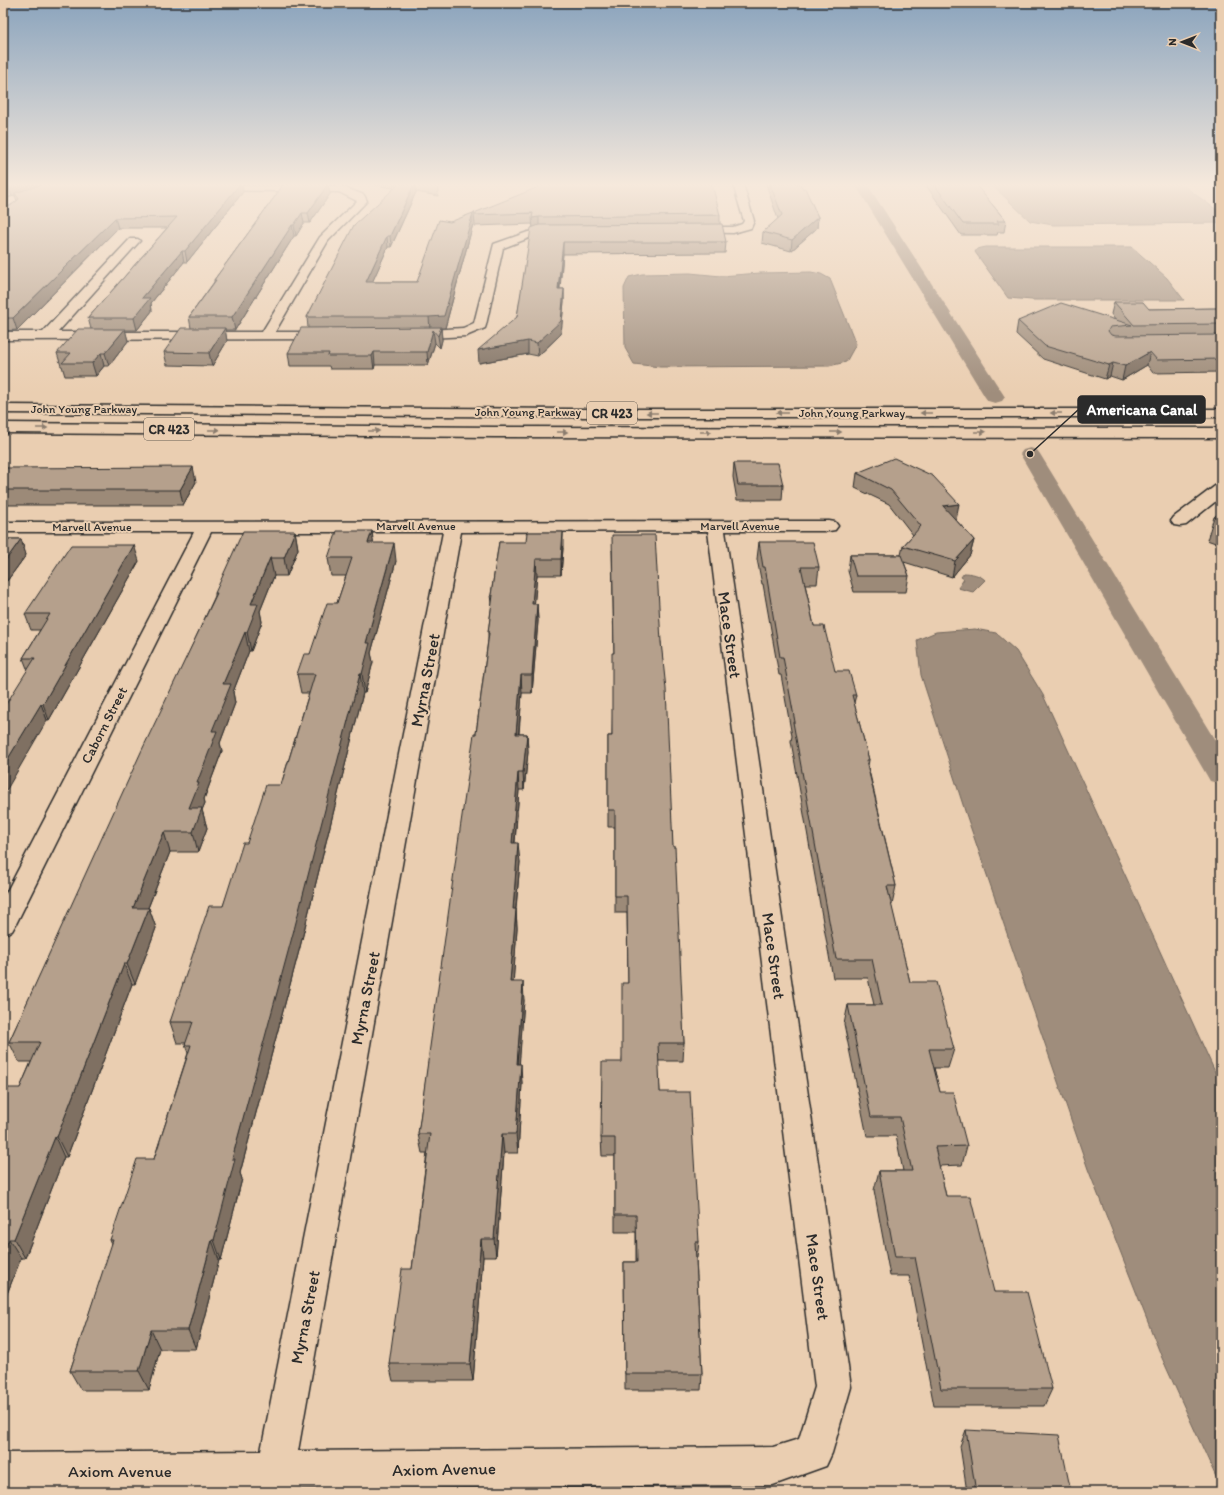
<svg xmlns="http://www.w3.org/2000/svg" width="1224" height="1495" font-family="Itim,sans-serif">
<rect width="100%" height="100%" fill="#eaceb1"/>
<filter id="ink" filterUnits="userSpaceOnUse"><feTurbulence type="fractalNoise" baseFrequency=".025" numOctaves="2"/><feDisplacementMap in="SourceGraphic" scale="8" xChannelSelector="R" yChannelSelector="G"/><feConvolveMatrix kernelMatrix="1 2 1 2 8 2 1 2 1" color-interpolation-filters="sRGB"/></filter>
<g filter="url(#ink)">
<g fill="#9f8d7c" stroke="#71665c">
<polygon points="991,184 1181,184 1221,213 1221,223 1053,225 1030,221"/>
<polygon points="986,247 1132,247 1167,278 1184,300 1032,300 1008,298 975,252 977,249"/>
<polygon points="811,272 821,274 830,279 856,344 846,362 829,366 660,367 634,364 625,348 624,288 629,277 642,274 690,273 721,276 760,273"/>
<path d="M964,573C971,573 980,575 985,580L973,592L958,588L964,579L961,577Z"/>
<polygon points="975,629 996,633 1016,651 1043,695 1221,1085 1221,1488 1162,1358 1088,1169 966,814 921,675 917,640 936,632"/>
</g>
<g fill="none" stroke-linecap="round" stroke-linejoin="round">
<g fill="#9f8d7c" fill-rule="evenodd">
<polygon points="855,184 867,184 1005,397 1002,401 995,403 988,401 985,397"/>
<polygon points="1030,448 1037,450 1040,454 1221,750 1221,784 1210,781 1206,774 1020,454 1023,450"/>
</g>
<defs>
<g id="minor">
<polygon points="54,184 69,184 67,186 14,203 3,208 3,201 6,199"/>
<polygon points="733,184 743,184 754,221 751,228 733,233 689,232 688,230 689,228 693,227 733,227 742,224 744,221"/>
<polygon points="213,185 340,186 364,195 367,201 328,241 275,332 326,332 331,333 333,336 331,339 3,340 3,332 43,332 130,239 138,239 140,241 138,243 58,332 262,332 320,237 357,201 339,192 210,190 208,188"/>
<polygon points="559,228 564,231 563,233 529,238 503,248 486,325 485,328 466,336 412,339 407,338 405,335 407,332 412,331 463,328 474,323 494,244 528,232"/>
<polygon points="1221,484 1221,497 1186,525 1180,526 1174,525 1171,521 1174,517 1215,486"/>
<path d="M829,521L835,522L838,526L835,530L829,531H725L851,1387L832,1453L826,1466L773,1485L3,1491V1453L261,1451L443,532H211L16,924L12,931L3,934V899L194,532H3V522ZM708,531L815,1387L799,1439L773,1447L298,1451L461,532Z"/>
</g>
<g id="highway">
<polygon points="3,405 571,409 1221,409 1221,417 571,417 3,413"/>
<polygon points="3,423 495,427 1221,428 1221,438 495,437 3,433"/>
</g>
</defs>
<use href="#minor" stroke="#2b2b2b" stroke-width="3"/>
<use href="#highway" stroke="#2b2b2b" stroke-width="3"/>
<use href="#minor" fill="#eaceb1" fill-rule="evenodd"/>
<use href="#highway" fill="#eaceb1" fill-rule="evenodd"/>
</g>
<g fill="#9c8a78" stroke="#2b2b2b">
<polygon points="3,184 242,184 243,192 187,262 184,262 151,303 152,311 137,330 125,330 128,341 109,366 104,366 96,376 65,376 62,366 61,366 57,353 91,329 88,318 167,228 118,228 17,330 3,331 3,212 17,201 15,195 12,196"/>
<polygon points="284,184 336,184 328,184 330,194 310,223 304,223 296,236 294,236 235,330 225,330 227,341 212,366 167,365 164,352 191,328 189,317 214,282 214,280"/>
<polygon points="368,184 436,184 438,185 438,196 416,192 391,247 388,247 372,282 417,282 450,222 473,224 445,328 441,328 442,340 440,348 435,343 428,365 375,365 374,369 330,369 329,366 290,366 288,353 308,328 307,317 394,188"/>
<polygon points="766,184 800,184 818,217 817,228 791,251 762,243 763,232 778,219"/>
<polygon points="925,184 975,184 1006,221 1004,232 998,232 997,235 961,235"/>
<polygon points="474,213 720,215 720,224 726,242 725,253 563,254 560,289 564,289 564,301 561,334 538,356 528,354 479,363 517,317 533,227 532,224 475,226"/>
<polygon points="1114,302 1149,309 1221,308 1221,372 1153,373 1147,365 1122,380 1110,376 1105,379 1043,359 1016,334 1018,321 1115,320 1111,314"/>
<polygon points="734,463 783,485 782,500 737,500 733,477"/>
<polygon points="3,468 196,482 183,505 3,505"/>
<polygon points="857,473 956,519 955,519 974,540 970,555 952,577 904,562 909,576 906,592 854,592 848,571 850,555 901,555 903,546 913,535 889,504 855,488"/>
<polygon points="1221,512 1221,545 1207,540 1214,517"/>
<polygon points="295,531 298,549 287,576 274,576 260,611 262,622 251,651 249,651 233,692 235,703 220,743 222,751 204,799 205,803 202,810 207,828 198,852 170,852 148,908 149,908 156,928 135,984 132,984 67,1157 64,1157 25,1258 21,1258 3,1304 20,1088 31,1062 19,1062 9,1042 215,596 215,593"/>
<polygon points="372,531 373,543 396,561 371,653 373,662 365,693 363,693 300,947 240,1173 242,1179 221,1260 219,1260 196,1349 160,1349 149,1390 81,1390 70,1371 112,1245 110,1240 154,1159 188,1053 185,1045 186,1043 177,1043 170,1022 223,906 247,843 281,785 309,693 301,693 297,674 310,654 337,603 346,576 331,576 328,558"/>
<polygon points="3,539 21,539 26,555 7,581 3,581"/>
<polygon points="499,542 563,548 561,575 537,575 534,604 537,604 538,621 532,693 522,693 519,734 527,734 528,752 524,790 519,790 515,843 520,862 516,909 517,928 513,982 524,1000 519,1064 522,1083 518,1153 504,1153 496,1257 483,1257 473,1381 393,1381 389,1364 412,1269 427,1153 422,1153 418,1134 476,734 488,640 488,633 492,603 491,595"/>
<polygon points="759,542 819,567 817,584 805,584 814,626 835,671 856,695 854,703 869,760 868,766 896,886 892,905 891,905 910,982 954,1049 948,1068 934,1068 940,1092 967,1146 962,1165 939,1166 946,1196 994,1292 1052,1389 1044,1406 934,1406 909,1276 890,1276 874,1190 879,1171 903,1171 896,1136 867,1136 844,1024 848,1005 874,1005 868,978 833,978 791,741 792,736 781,675 779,675 763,584 762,584 757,559"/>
<polygon points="612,550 661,642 684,1043 683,1061 658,1061 660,1092 699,1242 697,1258 696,1258 702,1374 701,1390 625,1390 624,1262 636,1262 636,1232 615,1232 615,1156 602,1156 601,1138 622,1062 628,983 627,913 615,913 615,827 608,827 608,736 612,736 614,653"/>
<polygon points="139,561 49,720 47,720 23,658 40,630 31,630 25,614"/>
<polygon points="966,1430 1071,1492 967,1492 960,1446"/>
</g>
<g fill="#7f7062" stroke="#2b2b2b">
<polygon points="14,184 49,184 15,193 15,195 12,196 9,185"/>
<polygon points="240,184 242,184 243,192 187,262 185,251"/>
<polygon points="328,184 330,194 310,223 308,213"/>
<polygon points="414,184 415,184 416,192 391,247 390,236"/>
<polygon points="302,213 304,223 296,236 294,225"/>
<polygon points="473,213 473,224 445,328 441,328 442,340 440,348 438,336 441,329 430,330 429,317"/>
<polygon points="539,217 539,228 533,229 532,218"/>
<polygon points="818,217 817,228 791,251 792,240"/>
<polygon points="115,218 118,228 17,330 13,318"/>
<polygon points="292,225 294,236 235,330 232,317"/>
<polygon points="387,236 388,247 367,294 366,282"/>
<polygon points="563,242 563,254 558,301 558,289"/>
<polygon points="182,251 184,262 151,303 152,311 137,330 134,318 142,298"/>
<polygon points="564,289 564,301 561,334 538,356 537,343"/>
<polygon points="225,328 227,341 212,366 209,353"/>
<polygon points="125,329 128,341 109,366 105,353"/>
<polygon points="433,330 435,343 428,365 427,352"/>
<polygon points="3,333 6,341 3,344"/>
<polygon points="528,341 528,354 479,363 478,350"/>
<polygon points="374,352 375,365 374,369 372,356"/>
<polygon points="1150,352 1147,365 1122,380 1125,366"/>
<polygon points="101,353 104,366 96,376 92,363"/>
<polygon points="1113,363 1110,376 1105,379 1109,365"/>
<polygon points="193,467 196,482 183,505 180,490"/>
<polygon points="959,504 956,519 940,521 943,506"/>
<polygon points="295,531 298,549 287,576 284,558"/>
<polygon points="372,531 374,548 368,543"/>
<polygon points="563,532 563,548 561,575 561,559"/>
<polygon points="21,539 26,555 7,581 3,569 3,564"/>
<polygon points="974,540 970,555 952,577 955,561"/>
<polygon points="394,543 396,561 371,653 373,662 365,693 362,674 366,643"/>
<polygon points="134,545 139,561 49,720 43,704"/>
<polygon points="270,558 274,576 260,611 262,622 251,651 247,632 251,604"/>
<polygon points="536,559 537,575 533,621 532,604"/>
<polygon points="537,604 538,621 532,693 532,675"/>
<polygon points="245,632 249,651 233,692 235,703 220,743 222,751 204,799 205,803 202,810 207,828 198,852 193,832 189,808 212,731 223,684"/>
<polygon points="360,674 363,693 300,947 240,1173 242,1179 221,1260 214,1240 232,1159"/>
<polygon points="521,675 522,693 517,752 516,734"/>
<polygon points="41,704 47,720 3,796 3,767"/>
<polygon points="527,734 528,752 524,790 523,772"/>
<polygon points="518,772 519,790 513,862 512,843"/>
<polygon points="164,832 170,852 140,928 133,908"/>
<polygon points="518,843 520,862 514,928 513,909"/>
<polygon points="149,908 156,928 135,984 127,964"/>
<polygon points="516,909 517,928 512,1000 510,982"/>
<polygon points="124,964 132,984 67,1157 57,1137"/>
<polygon points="523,982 524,1000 518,1083 517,1064"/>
<polygon points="521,1064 522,1083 518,1153 516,1134"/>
<polygon points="502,1134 504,1153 496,1257 494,1239"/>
<polygon points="55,1137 64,1157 25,1258 14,1239"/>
<polygon points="9,1239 21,1258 3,1304 3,1254"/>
<polygon points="481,1239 483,1257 473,1381 470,1364"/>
<polygon points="212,1240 219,1260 196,1349 188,1330"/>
<polygon points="151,1330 160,1349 149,1390 139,1371"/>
</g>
<g fill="#b5a08c" stroke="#2b2b2b">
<polygon points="44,184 240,184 185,251 182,251 142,298 150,298 134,318 88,318 177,217 115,218 13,318 3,318 3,212 19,199 15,193"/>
<polygon points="284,184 328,184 308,213 302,213 294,225 292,225 232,317 189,317 216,280 214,280"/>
<polygon points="399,184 414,184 390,236 387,236 366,282 417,282 439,220 450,222 473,213 444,316 429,317 307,317 354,225"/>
<polygon points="546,184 712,184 720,215 539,217 532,218 533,213 475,215 474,213"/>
<polygon points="770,184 800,184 802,188 805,188 818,217 792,240 763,232 782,215"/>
<polygon points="934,184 975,184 1006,221 997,221 999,224 963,224"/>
<polygon points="722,224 726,242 563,242 558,289 564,289 561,321 537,343 528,341 478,350 517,317 531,228 539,225"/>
<polygon points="1114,302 1143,302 1149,309 1221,308 1221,324 1134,325"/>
<polygon points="1061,303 1132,325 1110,327 1108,331 1111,335 1116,336 1221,335 1221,359 1157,360 1150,352 1125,366 1113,363 1109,365 1045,346 1018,321"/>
<polygon points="441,327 438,336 433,330 427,352 374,352 372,356 328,356 329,353 288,353 301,328"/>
<polygon points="181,328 225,328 209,353 164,352"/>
<polygon points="78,329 125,329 105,353 101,353 92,363 62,363 71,353 57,353"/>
<polygon points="894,458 933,476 959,504 943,506 974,540 955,561 903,546 921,526 891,490 857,473"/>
<polygon points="734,463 778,463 783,485 738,485"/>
<polygon points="193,467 180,490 3,490 3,468"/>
<polygon points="1221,512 1221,520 1214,517"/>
<polygon points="243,531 295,531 284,558 270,558 251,604 258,604 247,632 245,632 223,684 231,684 212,731 217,731 197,783 199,783 189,808 202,808 193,832 164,832 133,908 149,908 127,964 124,964 57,1137 55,1137 14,1239 9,1239 3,1254 3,1088 20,1088 40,1042 9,1042 141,752 217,593 215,593"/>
<polygon points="337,531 372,531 368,543 394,543 366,643 370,643 362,674 360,674 295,926 232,1159 235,1159 214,1240 212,1240 188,1330 151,1330 139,1371 70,1371 113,1240 110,1240 137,1159 154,1159 191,1045 185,1045 193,1022 170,1022 209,906 223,906 243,843 247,843 266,785 281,785 315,674 297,674 304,654 310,654 327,603 337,603 352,558 328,558"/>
<polygon points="527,532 563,532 561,559 536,559 532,604 537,604 532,675 521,675 516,734 527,734 523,772 518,772 512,843 518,843 513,909 516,909 510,982 523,982 517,1064 521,1064 516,1134 502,1134 494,1239 481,1239 470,1364 389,1364 402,1269 412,1269 430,1134 418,1134 458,843 474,734 476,734 489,633 488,633 493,595 491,595 499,542 526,542"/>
<polygon points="612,535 655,535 661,642 666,689 673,847 675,847 684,1043 658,1043 660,1092 690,1092 699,1242 695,1242 702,1374 625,1374 624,1262 637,1262 636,1215 615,1215 615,1138 601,1138 602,1062 622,1062 622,983 628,983 627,896 615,896 615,810 608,810 608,736 612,736 612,653 614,653"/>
<polygon points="3,539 21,539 3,564"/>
<polygon points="759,542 813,542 819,567 801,567 814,626 824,626 835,671 849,671 856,695 852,695 869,760 866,760 896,886 887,886 910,982 936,982 954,1049 929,1049 940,1092 953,1092 967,1146 935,1147 946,1196 970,1196 994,1292 1027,1292 1052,1389 941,1389 915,1257 895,1257 879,1171 912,1171 900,1117 871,1117 848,1005 882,1005 872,959 836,959 793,722 795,722 783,657 780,657 765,567 763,567"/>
<polygon points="71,545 134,545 43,704 41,704 3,767 3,709 35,658 23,658 50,614 25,614"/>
<polygon points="850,555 901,555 909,576 856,576"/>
<polygon points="966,1430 1059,1435 1071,1492 976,1492"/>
</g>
<defs><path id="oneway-solid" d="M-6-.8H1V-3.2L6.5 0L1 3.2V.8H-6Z"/></defs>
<g fill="#8a7c6e">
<use href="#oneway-solid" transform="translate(652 413) rotate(-180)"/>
<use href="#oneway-solid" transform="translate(782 413) rotate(-180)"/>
<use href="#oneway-solid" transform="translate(926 413) rotate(-180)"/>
<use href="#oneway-solid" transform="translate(1056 413) rotate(-180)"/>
<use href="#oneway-solid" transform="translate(42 428)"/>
<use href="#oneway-solid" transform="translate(214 430)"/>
<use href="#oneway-solid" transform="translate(374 431)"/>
<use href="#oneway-solid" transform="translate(562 432)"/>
<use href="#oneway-solid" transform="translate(706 432)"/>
<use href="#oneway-solid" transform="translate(836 432)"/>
<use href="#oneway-solid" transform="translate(980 432)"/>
</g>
</g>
<linearGradient id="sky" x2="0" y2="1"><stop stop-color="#8ba4bd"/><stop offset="0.47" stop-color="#f6e9dc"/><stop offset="1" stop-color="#f6e9dc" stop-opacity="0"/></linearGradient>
<rect width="1224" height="393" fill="url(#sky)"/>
<g text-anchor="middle" stroke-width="4" stroke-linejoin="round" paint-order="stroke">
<g font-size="12" fill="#2b2b2b" stroke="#eaceb1">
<text x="84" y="413">John Young Parkway</text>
<text x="528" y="416">John Young Parkway</text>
<text x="852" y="417">John Young Parkway</text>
<text x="416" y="530">Marvell Avenue</text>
<text x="740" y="530">Marvell Avenue</text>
<text x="92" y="531">Marvell Avenue</text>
</g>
<g fill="#eaceb1" stroke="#645c53" stroke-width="1">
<rect x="587" y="402" width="50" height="22" rx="3"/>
<rect x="144" y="418" width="50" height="22" rx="3"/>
</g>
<g font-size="13" font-weight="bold" fill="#2b2b2b">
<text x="612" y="418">CR 423</text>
<text x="169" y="434">CR 423</text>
</g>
<g font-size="14" fill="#2b2b2b" stroke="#eaceb1">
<text transform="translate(104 725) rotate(-63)" y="5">Caborn Street</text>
</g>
<g font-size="17" fill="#2b2b2b" stroke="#eaceb1">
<text transform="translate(730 635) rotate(82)" y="6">Mace Street</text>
<text transform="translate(425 680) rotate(-79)" y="6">Myrna Street</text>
<text transform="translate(774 956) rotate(82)" y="6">Mace Street</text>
<text transform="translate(365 998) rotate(-79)" y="6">Myrna Street</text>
<text transform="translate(818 1277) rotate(82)" y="6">Mace Street</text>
<text transform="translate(305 1317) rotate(-79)" y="6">Myrna Street</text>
<text transform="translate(444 1469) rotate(-1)" y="6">Axiom Avenue</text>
<text x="120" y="1477">Axiom Avenue</text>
</g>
</g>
<path fill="none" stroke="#2b2b2b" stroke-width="1.5" d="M1030 454L1078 410"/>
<circle fill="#2b2b2b" stroke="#eaceb1" stroke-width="1.5" cx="1030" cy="454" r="4"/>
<rect fill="#2b2b2b" stroke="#2b2b2b" stroke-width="1.5" x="1078" y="396" width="127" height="27" rx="4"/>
<g font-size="15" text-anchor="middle" font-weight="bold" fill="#fff">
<text x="1142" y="415">Americana Canal</text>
</g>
<rect width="1224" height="1495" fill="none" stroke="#eaceb1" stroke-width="16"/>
<rect x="8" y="8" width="1208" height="1479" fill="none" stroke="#2b2b2b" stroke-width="1.5" filter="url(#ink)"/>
<g transform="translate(1182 42) rotate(270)" stroke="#eaceb1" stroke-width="3" paint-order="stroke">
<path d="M0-3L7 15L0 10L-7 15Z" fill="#2b2b2b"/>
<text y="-6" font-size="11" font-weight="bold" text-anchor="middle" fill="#2b2b2b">N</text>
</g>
</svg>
